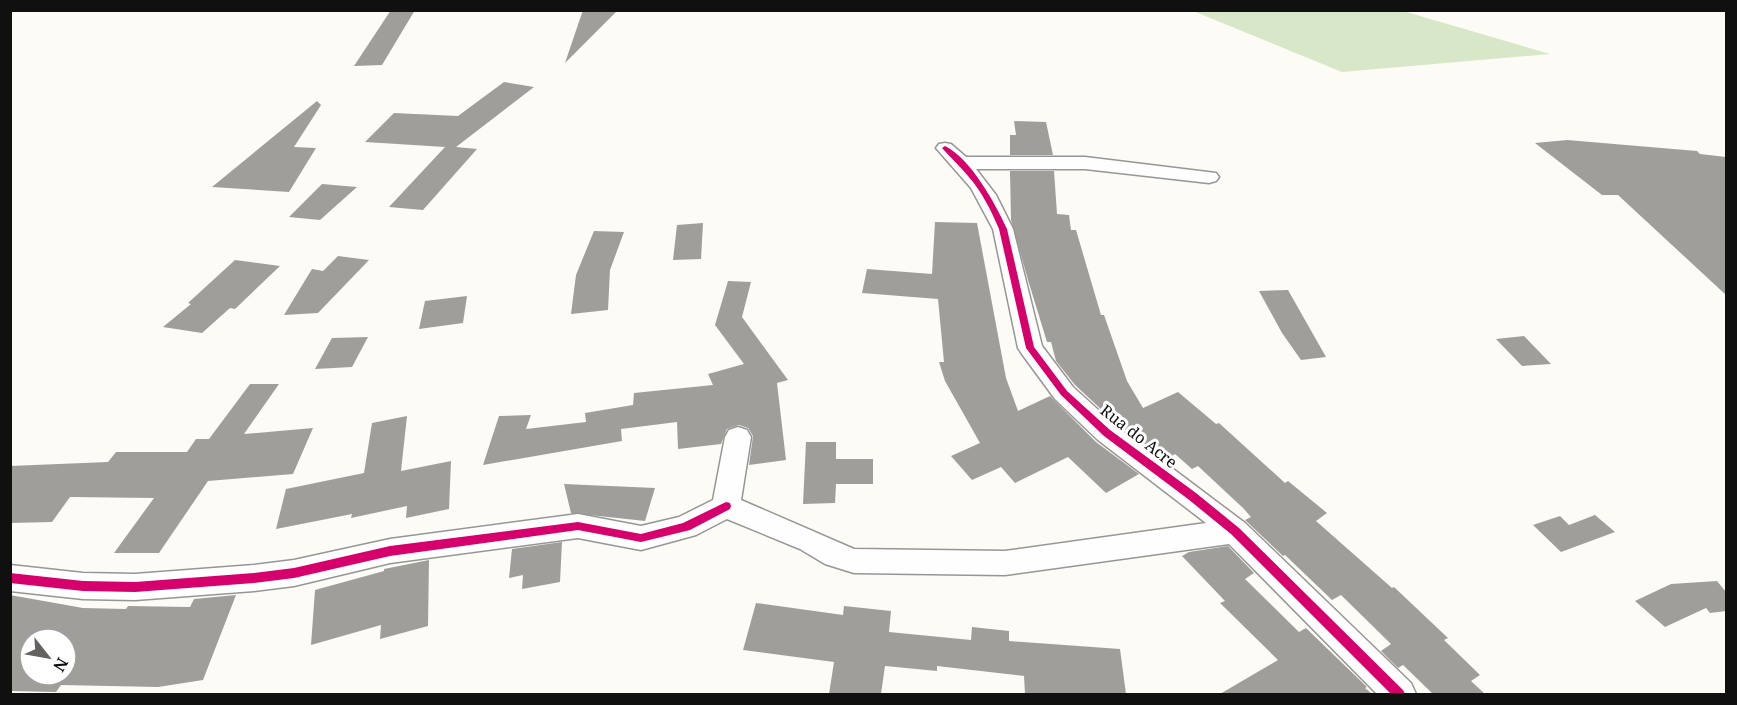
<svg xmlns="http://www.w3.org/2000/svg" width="1737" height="705" font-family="'Noto Serif',serif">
<rect width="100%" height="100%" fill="#fcfbf6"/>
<polygon fill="#d7e7c7" points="1193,11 1403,11 1550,54 1342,72"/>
<g fill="#a09e9b" fill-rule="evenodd">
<polygon points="391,10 415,10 382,65 354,66"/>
<polygon points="583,10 618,10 565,63"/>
<polygon points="504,82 534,87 456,147 477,149 423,210 389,207 445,147 365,142 394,113 458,116"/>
<polygon points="317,101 321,105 294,147 316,148 289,192 212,187"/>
<polygon points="1014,121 1046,122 1053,155 1010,155 1010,135 1016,135"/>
<polygon points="1567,140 1697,151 1700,154 1726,157 1726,295 1618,195 1602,195 1535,143"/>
<polygon points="1010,171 1054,171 1057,214 1069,215 1071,230 1076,230 1101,315 1104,315 1127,381 1143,408 1178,392 1216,424 1219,423 1285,483 1288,481 1327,513 1316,521 1392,588 1394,587 1448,638 1444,640 1480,675 1471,681 1485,694 1433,694 1403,665 1398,668 1381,651 1391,644 1341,595 1332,600 1285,555 1283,556 1245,520 1251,517 1243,508 1198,466 1192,469 1175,454 1165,460 1117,424 1075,385 1056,361 1051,342 1047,342 1028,280 1011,220"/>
<polygon points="322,184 357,187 320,220 289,217"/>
<polygon points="935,222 977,223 1006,378 1018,411 1050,396 1096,442 1139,474 1106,493 1068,457 1015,483 1001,467 972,480 951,456 980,443 945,381 939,362 944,362 938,299 862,293 867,269 932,274"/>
<polygon points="703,223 701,259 673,260 677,225"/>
<polygon points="594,231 624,232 610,270 608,310 571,314 576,275"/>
<polygon points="338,256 369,260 318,313 284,315 312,269 323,271"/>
<polygon points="235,260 280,266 235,309 230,308 202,333 163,327 191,304 188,303"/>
<polygon points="728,281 751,282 742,317 788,380 777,383 786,460 749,465 753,436 748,428 739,425 727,429 721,444 678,449 677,422 621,429 622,441 483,465 499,416 531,415 526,429 586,422 585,413 633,405 634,393 713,385 708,374 744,364 715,325"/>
<polygon points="1288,290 1326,357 1301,360 1282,333 1259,291"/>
<polygon points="467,296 463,323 419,329 425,301"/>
<polygon points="1524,336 1551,364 1522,366 1496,339"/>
<polygon points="368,337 352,367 315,369 332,338"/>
<polygon points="250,384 279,384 244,434 313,428 293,474 208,481 159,553 114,553 154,498 70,497 52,522 10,523 10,466 108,462 116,452 187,452 196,439 209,439"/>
<polygon points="407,416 401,471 451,461 449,509 406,518 407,506 351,518 352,514 276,529 286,489 364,473 372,423"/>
<polygon points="806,442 836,442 836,459 873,459 873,484 836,484 835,503 803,504"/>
<polygon points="564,484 655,488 645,521 571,513"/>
<polygon points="1595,515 1615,532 1561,552 1533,525 1560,516 1569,525"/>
<polygon points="562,542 560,582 522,589 523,575 509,578 512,549"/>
<polygon points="1228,546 1254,573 1245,579 1299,632 1306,628 1367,687 1365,688 1372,694 1220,694 1278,660 1220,603 1225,601 1182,556 1189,552"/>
<polygon points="429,560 428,626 380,639 381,625 311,645 315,590 384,571 384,569"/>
<polygon points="1717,581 1726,592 1726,611 1710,613 1706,608 1665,627 1635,601 1671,584"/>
<path d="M10,595L83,608L126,609L128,606L190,607L194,599L236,595L203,680L158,687L61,685L56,692L10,691ZM30,639H66V675H30Z"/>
<polygon points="756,603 843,615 844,606 891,611 889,632 971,640 972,627 1009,631 1009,641 1120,649 1126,694 1025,694 1024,676 937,666 937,671 885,666 881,694 829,694 834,662 743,650"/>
</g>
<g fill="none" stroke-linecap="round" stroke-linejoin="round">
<defs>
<polygon id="street" points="945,143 951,144 966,157 1085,157 1216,173 1219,177 1216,181 1209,183 1085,169 976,169 996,195 1013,229 1042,346 1073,387 1116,426 1245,523 1411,683 1416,694 1377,694 1229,544 1005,575 854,573 825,564 800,549 727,519 696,535 641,550 578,538 390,563 294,586 254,591 135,600 83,599 10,591 10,565 83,573 135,574 254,565 294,560 390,539 578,514 641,526 679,517 713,500 725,437 729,430 738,427 747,430 751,437 741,500 854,549 1005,551 1206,523 1098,440 1055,399 1022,354 1018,348 993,229 971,188 936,148 939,144"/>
</defs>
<use href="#street" stroke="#969694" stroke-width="3"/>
<use href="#street" fill="#fffefe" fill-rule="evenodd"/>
<defs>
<g id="cycleway">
<path d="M945,146C971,159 995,203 1007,229L1034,347L1067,391L1110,430L1196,493L1239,528L1403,690L1405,694H1391L1231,534L1188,499L1104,436L1061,395L1026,348L999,229C991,210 982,192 968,176C960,166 950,157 942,148Z"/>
<polygon points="726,502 730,503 731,506 730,509 690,530 641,542 578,530 390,556 294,578 254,583 135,592 83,591 10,583 10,573 83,581 135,582 254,573 294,568 390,546 578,522 641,534 683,523"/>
</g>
</defs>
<use href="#cycleway" stroke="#fff" stroke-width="4"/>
<use href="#cycleway" fill="#d6006c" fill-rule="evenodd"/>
</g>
<g text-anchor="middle" stroke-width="6" stroke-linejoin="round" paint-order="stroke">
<g font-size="16" fill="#101010" stroke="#fff">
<text transform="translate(1139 436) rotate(38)" y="6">Rua do Acre</text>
</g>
</g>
<rect width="1737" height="705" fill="none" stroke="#101010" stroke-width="24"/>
<g transform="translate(48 657) rotate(121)"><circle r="28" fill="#ffffff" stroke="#9f9f9f" stroke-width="1.5"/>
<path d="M0-4.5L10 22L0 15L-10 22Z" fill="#636260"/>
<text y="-9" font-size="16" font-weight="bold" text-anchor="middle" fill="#101010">N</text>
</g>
</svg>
